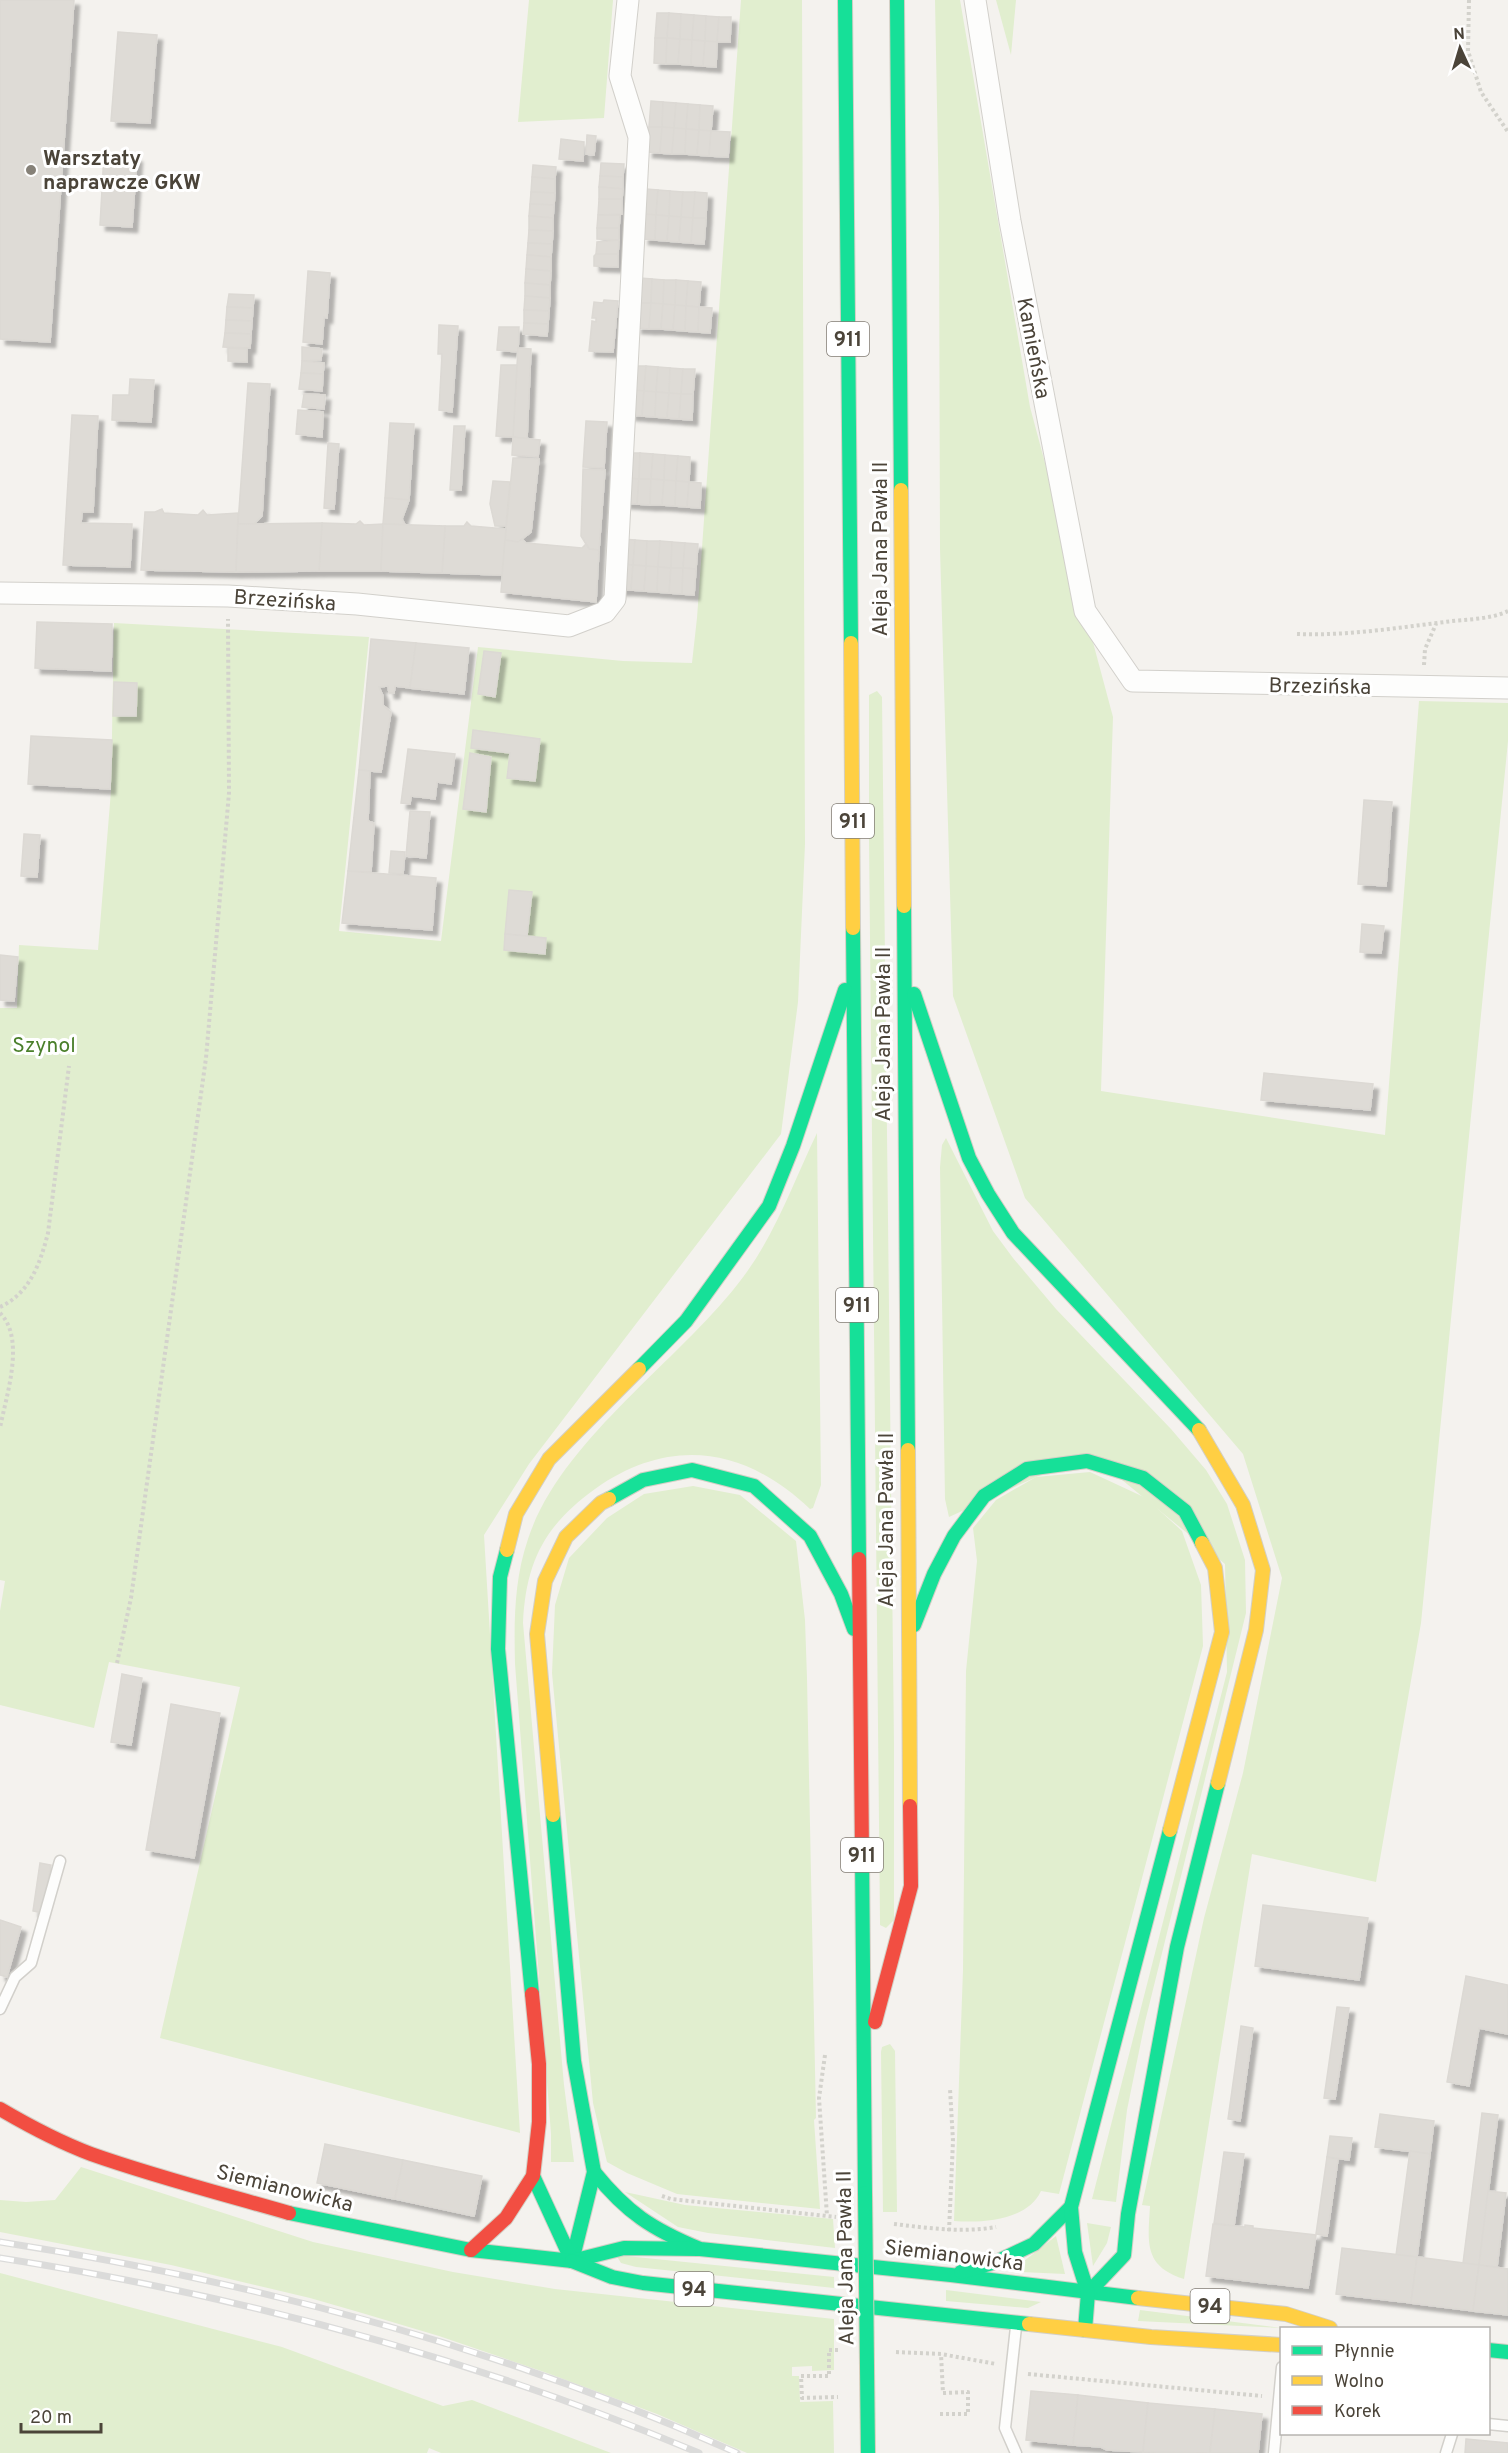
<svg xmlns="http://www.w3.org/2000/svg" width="1508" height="2453" font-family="Overpass,sans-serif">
<defs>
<filter id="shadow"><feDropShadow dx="5.5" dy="5.5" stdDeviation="1.5" flood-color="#0004"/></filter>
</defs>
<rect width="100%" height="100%" fill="#f4f2ee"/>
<g fill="#e1eecf">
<polygon points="529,0 613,0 604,118 518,122"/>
<polygon points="741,0 802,0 805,844 798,1002 781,1134 529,1464 484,1535 520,2133 160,2038 240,1687 109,1662 94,1728 0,1705 0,1611 5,1581 0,1580 0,1008 17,1008 19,945 98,950 111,791 114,623 369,637 339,931 441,941 478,647 623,661 692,663 697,618"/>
<path d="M935,0H960L1030,407L1113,717L1101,1091L1385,1135L1419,701L1508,703V741L1421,1623L1376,1882L1252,1854L1184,2279C1143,2266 1148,2242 1150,2206L1142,2205L1204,1918L1243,1773L1282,1578L1243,1454L1025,1198L953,996L940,549L939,212Z"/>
<polygon points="996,0 1016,0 1011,55"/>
<polygon points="877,691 882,697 894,1744 894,1920 886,1928 880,1925 880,1921 869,840 869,695"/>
<path d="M817,1133L821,1485L813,1508L810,1509C745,1447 670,1436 595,1489C545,1525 526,1561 523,1623L564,2085L574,2162H551V2134L515,1664C514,1621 514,1580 528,1539C560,1442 674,1365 737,1285C774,1239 792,1185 817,1133Z"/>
<polygon points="946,1138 993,1231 1013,1258 1056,1309 1171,1429 1206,1470 1227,1504 1245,1560 1246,1613 1145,2022 1127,2110 1116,2202 1092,2199 1227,1672 1225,1564 1089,1453 949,1517 945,1499 940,1167 942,1145"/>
<path d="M1090,1472L1146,1498L1182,1531L1201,1585L1203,1646L1059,2194L1041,2191C1027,2221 982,2223 954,2221L963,1970L966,1671L977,1561L973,1528L996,1500L1036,1477Z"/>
<polygon points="693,1486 740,1495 796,1541 805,1620 807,1678 816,2118 814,2120 820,2209 677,2194 627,2173 607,2162 593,2103 552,1673 555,1605 569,1558 607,1518 644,1494"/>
<polygon points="890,2044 895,2051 897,2212 883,2212 881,2052 882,2047"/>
<polygon points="81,2167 313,2242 453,2272 555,2289 834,2319 834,2370 812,2371 812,2366 792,2367 792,2376 799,2376 800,2402 833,2401 834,2453 747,2453 657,2414 547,2373 439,2336 362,2313 310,2298 171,2265 0,2232 0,2200 26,2202 55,2200"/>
<polygon points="625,2192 685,2205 833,2219 835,2248 708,2233 678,2227"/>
<polygon points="1087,2223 1111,2227 1107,2243 1093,2266"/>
<polygon points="1056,2236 1065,2274 1021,2272 1019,2265"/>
<polygon points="616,2255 834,2277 834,2288 636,2267 621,2263"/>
<polygon points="0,2273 282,2347 443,2406 472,2400 611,2453 441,2453 429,2448 427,2453 0,2453"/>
<polygon points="946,2290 1041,2302 1028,2308 946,2301"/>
<polygon points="1140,2310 1282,2328 1138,2321"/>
</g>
<g fill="#dedbd6" stroke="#dcd9d4" stroke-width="1.5" filter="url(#shadow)">
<polygon points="0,0 74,0 50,342 0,339"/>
<polygon points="657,13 669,13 667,38 655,38"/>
<polygon points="669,13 681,14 680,39 667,38"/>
<polygon points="681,14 694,15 692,40 680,39"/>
<polygon points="694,15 706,16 705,41 692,40"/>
<polygon points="706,16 719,17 717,42 705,41"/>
<polygon points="719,17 731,17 730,42 717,42"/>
<polygon points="118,32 157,35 150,123 111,121"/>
<polygon points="655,38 667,38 666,64 654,63"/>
<polygon points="667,38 680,39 678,64 666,64"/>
<polygon points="680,39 692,40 691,65 678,64"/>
<polygon points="692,40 705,41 703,66 691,65"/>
<polygon points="705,41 717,42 716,67 703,66"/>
<polygon points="651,101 663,102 662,127 649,127"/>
<polygon points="663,102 676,103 674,128 662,127"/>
<polygon points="676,103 688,104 686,129 674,128"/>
<polygon points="688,104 700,105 699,130 686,129"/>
<polygon points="700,105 713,106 711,131 699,130"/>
<polygon points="649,127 662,127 660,153 647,152"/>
<polygon points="662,127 674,128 672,154 660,153"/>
<polygon points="674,128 686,129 685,154 672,154"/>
<polygon points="686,129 699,130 697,155 685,154"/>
<polygon points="699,130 711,131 709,156 697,155"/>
<polygon points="711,131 730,132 728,157 709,156"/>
<polygon points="587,135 596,136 594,155 586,154"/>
<polygon points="561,139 584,142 583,161 559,159"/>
<polygon points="104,154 137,157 132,227 100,225"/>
<polygon points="601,163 624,164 623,177 600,176"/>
<polygon points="533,165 556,167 555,179 532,177"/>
<polygon points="600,176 623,177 623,189 599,187"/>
<polygon points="532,177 555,179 555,193 531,192"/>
<polygon points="599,187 623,189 622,199 599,199"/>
<polygon points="646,189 658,190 656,215 644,214"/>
<polygon points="658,190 670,191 669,216 656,215"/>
<polygon points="670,191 683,192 681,217 669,216"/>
<polygon points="531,192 555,193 554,205 530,204"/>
<polygon points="683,192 695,192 693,218 681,217"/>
<polygon points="695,192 707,193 706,218 693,218"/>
<polygon points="599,199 622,199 622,214 598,215"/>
<polygon points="530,204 554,205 553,218 529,216"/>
<polygon points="644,214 656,215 655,240 643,239"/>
<polygon points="598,215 620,215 619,228 597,228"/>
<polygon points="656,215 669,216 667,241 655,240"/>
<polygon points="529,216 553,218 553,231 529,230"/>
<polygon points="669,216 681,217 679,242 667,241"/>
<polygon points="681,217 693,218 691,243 679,242"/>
<polygon points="693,218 706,218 704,244 691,243"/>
<polygon points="597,228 619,228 619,240 597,239"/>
<polygon points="529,230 553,231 552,244 528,243"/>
<polygon points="619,240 618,254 596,254 597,242"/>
<polygon points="528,243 552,244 551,257 527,255"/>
<polygon points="596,254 618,254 618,267 594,266 594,256"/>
<polygon points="527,255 551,257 551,271 526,269"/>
<polygon points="526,269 551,271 550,285 525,283"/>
<polygon points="308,271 330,273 327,318 324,317 322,344 303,342"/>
<polygon points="640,278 652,279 651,303 638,303"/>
<polygon points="652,279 664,280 663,304 651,303"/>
<polygon points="664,280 676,280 675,305 663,304"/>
<polygon points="676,280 688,281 686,306 675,305"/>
<polygon points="688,281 701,282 699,307 686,306"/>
<polygon points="525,283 550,285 550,298 525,296"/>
<polygon points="229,294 254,295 253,308 227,307"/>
<polygon points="525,296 550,298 549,311 524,310"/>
<polygon points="604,300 618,301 613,352 589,351 592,321 596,322 596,318 592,318 594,302 603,303"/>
<polygon points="638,303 651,303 649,329 636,328"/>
<polygon points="651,303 663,304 661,329 649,329"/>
<polygon points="663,304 675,305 673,330 661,329"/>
<polygon points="675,305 686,306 685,331 673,330"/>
<polygon points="686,306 699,307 698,332 685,331"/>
<polygon points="227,307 253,308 252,321 226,320"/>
<polygon points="699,307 712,308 710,333 698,332"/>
<polygon points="524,310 549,311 548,324 524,323"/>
<polygon points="226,320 252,321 251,334 225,333"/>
<polygon points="524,323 548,324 547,336 523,334"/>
<polygon points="439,325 458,326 452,412 439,410 442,354 438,354"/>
<polygon points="499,327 519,327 518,352 497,350"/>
<polygon points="225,333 251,334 250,348 223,347"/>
<polygon points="302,347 322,349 321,360 302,361"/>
<polygon points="228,348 247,349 247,362 228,361"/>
<polygon points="518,348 531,349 527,439 513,437"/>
<polygon points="302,361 324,363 323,374 301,373"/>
<polygon points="501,365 517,365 513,437 496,436"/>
<polygon points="633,366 646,366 644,391 632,390"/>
<polygon points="646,366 658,367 656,392 644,391"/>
<polygon points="658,367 670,368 669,393 656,392"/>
<polygon points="670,368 683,369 681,394 669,393"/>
<polygon points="683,369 695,369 693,394 681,394"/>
<polygon points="301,373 323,374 322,391 299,389"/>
<polygon points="130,379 154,380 151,422 112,420 113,395 129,395"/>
<polygon points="248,383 270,384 262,516 254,524 238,524"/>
<polygon points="632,390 644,391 642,416 630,415"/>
<polygon points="644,391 656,392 655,417 642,416"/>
<polygon points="656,392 669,393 667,418 655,417"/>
<polygon points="669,393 681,394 679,419 667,418"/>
<polygon points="304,394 325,395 324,409 302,407"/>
<polygon points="681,394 693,394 692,420 679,419"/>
<polygon points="298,410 323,412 322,437 296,434"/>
<polygon points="72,415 98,416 93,512 82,512 81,523 132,524 130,567 63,565"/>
<polygon points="586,421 607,422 604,468 583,467"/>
<polygon points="390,423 414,424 409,500 385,498"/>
<polygon points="454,426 465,426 461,490 450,490"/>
<polygon points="513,437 540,440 538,457 512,455"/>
<polygon points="328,443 339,444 334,509 324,508"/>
<polygon points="628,453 640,453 639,479 626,478"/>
<polygon points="640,453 653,454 651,479 639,479"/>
<polygon points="653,454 665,455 664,480 651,479"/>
<polygon points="665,455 678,456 676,481 664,480"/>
<polygon points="678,456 690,457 689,482 676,481"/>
<polygon points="513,458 539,459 531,532 518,542 505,540"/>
<polygon points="583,469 605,470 599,550 589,549 581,536"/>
<polygon points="626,478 639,479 637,504 624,503"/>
<polygon points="639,479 651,479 650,505 637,504"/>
<polygon points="651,479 664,480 662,505 650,505"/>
<polygon points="664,480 676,481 675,506 662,505"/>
<polygon points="493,481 510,482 506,526 495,526 490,504"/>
<polygon points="676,481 689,482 687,507 675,506"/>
<polygon points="689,482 701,483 700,508 687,507"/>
<polygon points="385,498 409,500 402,519 405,525 383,524"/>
<polygon points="162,509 164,513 198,515 203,510 207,515 238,513 236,572 141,570 145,512 155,512"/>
<polygon points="360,521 364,525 383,524 381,571 319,571 322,523 356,524"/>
<polygon points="467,522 471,526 506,529 502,575 442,573 445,526 464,526"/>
<polygon points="322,523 319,571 236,572 238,524"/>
<polygon points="383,524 445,526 442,573 381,571"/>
<polygon points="522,539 526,543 582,548 586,544 589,549 599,550 596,602 501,592 505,540 518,542"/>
<polygon points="622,539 635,540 633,565 620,564"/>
<polygon points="635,540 647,541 646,566 633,565"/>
<polygon points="647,541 660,541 658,567 646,566"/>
<polygon points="660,541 672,542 671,568 658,567"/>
<polygon points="672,542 685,543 683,568 671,568"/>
<polygon points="685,543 698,544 696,569 683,568"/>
<polygon points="620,564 633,565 631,590 619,590"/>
<polygon points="633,565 646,566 644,591 631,590"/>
<polygon points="646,566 658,567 657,592 644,591"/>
<polygon points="658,567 671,568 669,593 657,592"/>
<polygon points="671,568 683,568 682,594 669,593"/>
<polygon points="683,568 696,569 694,595 682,594"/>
<polygon points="37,622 112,624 111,671 35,668"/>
<polygon points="371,639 416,643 410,688 395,686 394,693 389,693 388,686 379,687 383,696 383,705 391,712 381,772 359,770"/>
<polygon points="416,643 469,648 464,694 410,688"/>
<polygon points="484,651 501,653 495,697 478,694"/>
<polygon points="114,682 137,683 136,716 113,716"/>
<polygon points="473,730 540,739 535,781 507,778 510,753 471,748"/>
<polygon points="31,736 112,740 110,789 28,784"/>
<polygon points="408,749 455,754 451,784 437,782 435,799 411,796 410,804 401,803"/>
<polygon points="470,753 491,757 486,812 463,809"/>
<polygon points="359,770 370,771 368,821 374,823 371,872 348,871"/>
<polygon points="1364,800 1392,802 1386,886 1358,884"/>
<polygon points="410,811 430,812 426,858 406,856"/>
<polygon points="24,834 40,835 37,877 21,876"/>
<polygon points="391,851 405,852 403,874 389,873"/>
<polygon points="348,871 436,878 432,930 342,923"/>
<polygon points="509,890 532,892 527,936 505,934"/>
<polygon points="1362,924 1384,926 1381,953 1360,952"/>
<polygon points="505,934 546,938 545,954 504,950"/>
<polygon points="0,955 18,957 14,1001 0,1000"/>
<polygon points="1264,1073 1373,1084 1370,1110 1261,1100"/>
<polygon points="122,1674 142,1678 131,1745 111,1742"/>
<polygon points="171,1704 220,1713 194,1858 146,1850"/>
<polygon points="40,1863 51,1865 42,1913 33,1911"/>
<polygon points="1263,1905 1368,1918 1359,1980 1255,1966"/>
<polygon points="0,1920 21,1927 7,1977 0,1975"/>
<polygon points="1466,1976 1508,1985 1508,2034 1479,2028 1469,2086 1447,2082"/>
<polygon points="1337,2007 1349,2008 1335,2099 1324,2098"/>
<polygon points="1241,2026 1253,2028 1240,2121 1228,2119"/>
<polygon points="1482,2113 1498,2115 1479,2265 1463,2263"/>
<polygon points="1380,2114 1434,2121 1430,2154 1375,2147"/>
<polygon points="1330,2136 1352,2138 1349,2160 1327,2157"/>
<polygon points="325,2144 403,2160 395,2199 317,2183"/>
<polygon points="1410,2151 1430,2154 1417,2257 1396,2255"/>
<polygon points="1224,2152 1244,2154 1234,2226 1214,2223"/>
<polygon points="1327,2157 1338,2159 1327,2236 1316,2234"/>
<polygon points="403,2160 482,2176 474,2216 395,2199"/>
<polygon points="1488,2191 1506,2193 1497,2267 1479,2265"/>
<polygon points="1213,2224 1245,2227 1245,2225 1253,2226 1253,2228 1316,2235 1308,2288 1206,2276"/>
<polygon points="1342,2248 1417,2257 1411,2303 1336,2294"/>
<polygon points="1417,2257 1479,2265 1473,2311 1411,2303"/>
<polygon points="1479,2265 1508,2269 1508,2315 1473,2311"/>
<polygon points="1031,2391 1078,2395 1073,2445 1026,2440"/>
<polygon points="1078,2395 1148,2403 1143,2452 1107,2450 1101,2447 1073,2445"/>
<polygon points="1148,2403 1215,2409 1210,2453 1143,2452"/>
<polygon points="1215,2409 1262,2414 1258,2453 1210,2453"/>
<polygon points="1466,2439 1508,2443 1508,2453 1465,2453"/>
</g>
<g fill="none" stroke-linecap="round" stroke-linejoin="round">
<defs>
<g id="lane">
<polyline points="0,2009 15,1977 31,1963 60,1861"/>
<polyline points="1016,2327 1005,2428 1016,2453"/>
<polyline points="1488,2424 1508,2426"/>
<polyline points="1274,2453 1282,2367"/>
<polyline points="1446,2453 1452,2434"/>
</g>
<g id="street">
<polyline points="975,0 1010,221 1085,611 1133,681 1508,688"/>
<polyline points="0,593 228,596 357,604 569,626 605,612 615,599 639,137 620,76 628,0"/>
</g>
<g id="fast">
<polyline points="845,0 851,643"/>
<polyline points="897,0 901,490"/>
<polyline points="904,906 908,1450"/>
<polyline points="853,928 859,1559"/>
<polyline points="914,994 969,1158 988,1194 1013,1233 1199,1430"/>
<polyline points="639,1369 686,1321 769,1206 793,1146 845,990"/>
<polyline points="609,1499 643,1480 692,1470 754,1486 810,1536 841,1594 854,1629"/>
<polyline points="507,1550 500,1577 498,1649 532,1994"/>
<polyline points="914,1625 934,1574 954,1536 984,1496 1027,1469 1087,1461 1143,1478 1185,1511 1202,1543"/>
<polyline points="553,1815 574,2061 594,2172 572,2261"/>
<polyline points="862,1853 865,2193"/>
<path d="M594,2172C627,2213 652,2229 700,2249L951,2275L1138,2298"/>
<polyline points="533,2176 572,2261"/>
<polyline points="289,2213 471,2250 572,2261 624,2248 698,2249"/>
<polyline points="572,2261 612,2277 643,2283 1029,2324"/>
<polyline points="961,2272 996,2262 1034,2244 1071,2207"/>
<polyline points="1088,2293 1124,2255 1128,2214 1177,1947 1218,1783"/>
<polyline points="1085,2330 1088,2293 1075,2252 1071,2207 1170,1830"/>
<polyline points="1488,2350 1508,2352"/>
</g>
<g id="slow">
<polyline points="901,490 904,906"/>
<polyline points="851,643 853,928"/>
<polyline points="1199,1430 1243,1505 1263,1570 1256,1630 1218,1783"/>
<polyline points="908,1450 910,1806"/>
<polyline points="507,1550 516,1514 549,1459 639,1369"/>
<polyline points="553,1815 537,1634 545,1581 566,1537 601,1503 609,1499"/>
<polyline points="1170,1830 1222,1632 1215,1568 1202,1543"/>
<polyline points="1138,2298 1286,2314 1330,2328"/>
<polyline points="1029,2324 1151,2337 1282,2345"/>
</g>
<g id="jam">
<polyline points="859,1559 862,1853"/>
<polyline points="875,2022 911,1886 910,1806"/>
<path d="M0,2109C29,2126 59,2142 91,2154C156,2177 223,2194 289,2213"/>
<polyline points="471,2250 506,2218 533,2176 539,2122 539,2064 532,1994"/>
</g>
</defs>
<use href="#lane" stroke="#d2d0cb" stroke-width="13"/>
<use href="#street" stroke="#d2d0cb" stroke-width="23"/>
<use href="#fast" stroke="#d3cfc5" stroke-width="16"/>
<use href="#slow" stroke="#d3cfc5" stroke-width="16"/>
<use href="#jam" stroke="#d3cfc5" stroke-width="16"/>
<g stroke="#d3d2cc" stroke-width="4" stroke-dasharray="3 3" stroke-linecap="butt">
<polyline points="1469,0 1468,51 1481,92 1508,132"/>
<path d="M1297,634C1346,636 1396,628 1445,622C1465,619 1489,620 1508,611"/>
<polyline points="1424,665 1425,649 1436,624"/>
<path d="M0,1307C30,1293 40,1264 48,1233L69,1066"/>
<path d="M0,1313C26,1339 6,1396 0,1428"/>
<polyline points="117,1663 131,1598 206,1058 229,793 228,619"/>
<polyline points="825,2055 819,2098 827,2216"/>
<polyline points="662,2196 671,2199 836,2217"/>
<path d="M894,2224C928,2228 962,2233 996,2227"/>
<polyline points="949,2231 953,2141 950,2089"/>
<polyline points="838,2350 829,2350 829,2376 801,2376 802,2398 838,2397"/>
<polyline points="896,2352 941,2354 996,2364"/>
<polyline points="1028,2374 1262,2396"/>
<polyline points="940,2414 968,2414 968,2392 943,2393 941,2354"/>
</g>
<use href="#lane" stroke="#fdfdfc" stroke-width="10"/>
<use href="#street" stroke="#fdfdfc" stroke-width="21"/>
<use href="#fast" stroke="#16e098" stroke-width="14"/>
<use href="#slow" stroke="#ffcf43" stroke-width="14"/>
<use href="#jam" stroke="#f24e42" stroke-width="14"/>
<defs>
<g id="rail">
<path d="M0,2242C253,2281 503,2348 737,2453"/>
<path d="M0,2258C240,2295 475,2359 699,2453"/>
</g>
</defs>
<use href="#rail" stroke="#dbdbda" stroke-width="7"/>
<use href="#rail" stroke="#fff" stroke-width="4.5" stroke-dasharray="14" stroke-linecap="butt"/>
<defs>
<polyline id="fast-bridge" points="865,2193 868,2453"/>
</defs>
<use href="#fast-bridge" stroke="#d6cebb" stroke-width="16" stroke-linecap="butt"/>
<use href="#fast-bridge" stroke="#16e098" stroke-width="14"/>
</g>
<circle fill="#868178" stroke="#fff" stroke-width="2" cx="31" cy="170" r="6"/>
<g text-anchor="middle" stroke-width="6" stroke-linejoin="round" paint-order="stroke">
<g fill="#fff" stroke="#817c74" stroke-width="1.5">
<rect x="827" y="322" width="42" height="34" rx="4.5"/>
<rect x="832" y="804" width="42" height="34" rx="4.5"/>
<rect x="836" y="1288" width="42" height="34" rx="4.5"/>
<rect x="841" y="1838" width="42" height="34" rx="4.5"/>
<rect x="674.5" y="2272" width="39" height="34" rx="4.5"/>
<rect x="1190.5" y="2289" width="39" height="34" rx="4.5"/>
</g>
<g font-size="20" font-weight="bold" fill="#4b4439">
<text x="848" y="346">911</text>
<text x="853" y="828">911</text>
<text x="857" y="1312">911</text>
<text x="862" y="1862">911</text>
<text x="694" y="2296">94</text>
<text x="1210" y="2313">94</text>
</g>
<g font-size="21" font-weight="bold" fill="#4b4439" stroke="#fff" text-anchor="start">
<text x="43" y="165">Warsztaty<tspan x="43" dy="24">naprawcze GKW</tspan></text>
</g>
<g font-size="21" fill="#4b4439" stroke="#fff">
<text transform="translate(1034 348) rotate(79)" y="7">Kamieńska</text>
<text transform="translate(880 549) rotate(-90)" y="7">Aleja Jana Pawła II</text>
<text transform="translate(285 600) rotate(4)" y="7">Brzezińska</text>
<text transform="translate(1320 686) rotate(1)" y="7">Brzezińska</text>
<text transform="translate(883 1034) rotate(-90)" y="7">Aleja Jana Pawła II</text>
<text transform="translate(886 1520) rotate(-90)" y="7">Aleja Jana Pawła II</text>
<text transform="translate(285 2188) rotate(14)" y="7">Siemianowicka</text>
<text transform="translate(954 2255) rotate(7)" y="7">Siemianowicka</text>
<text transform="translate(845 2258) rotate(-91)" y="7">Aleja Jana Pawła II</text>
</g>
<g font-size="21" fill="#4a7f2a" stroke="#fff">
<text x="44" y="1052">Szynol</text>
</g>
</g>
<rect x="1280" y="2327" width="210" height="108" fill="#ffffff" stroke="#b7b4b0" stroke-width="1.5"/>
<rect x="1292" y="2346" width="30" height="9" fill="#16e098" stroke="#b7b4b0" stroke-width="1.5"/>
<text x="1334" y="2357" font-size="18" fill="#4b4439">Płynnie</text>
<rect x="1292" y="2376" width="30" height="9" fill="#ffcf43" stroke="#b7b4b0" stroke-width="1.5"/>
<text x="1334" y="2387" font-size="18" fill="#4b4439">Wolno</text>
<rect x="1292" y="2406" width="30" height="9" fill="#f24e42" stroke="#b7b4b0" stroke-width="1.5"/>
<text x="1334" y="2417" font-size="18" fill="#4b4439">Korek</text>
<g transform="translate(1460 48) rotate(356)" stroke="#ffffff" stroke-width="4.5" paint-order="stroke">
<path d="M0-4.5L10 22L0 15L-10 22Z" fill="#4b4439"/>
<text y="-9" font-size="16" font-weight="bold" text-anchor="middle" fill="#4b4439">N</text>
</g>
<path d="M21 2423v9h80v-9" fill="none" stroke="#4b4439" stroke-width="3"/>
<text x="30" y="2423" font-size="18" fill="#4b4439" stroke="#ffffff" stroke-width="4.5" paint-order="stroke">20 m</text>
</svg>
